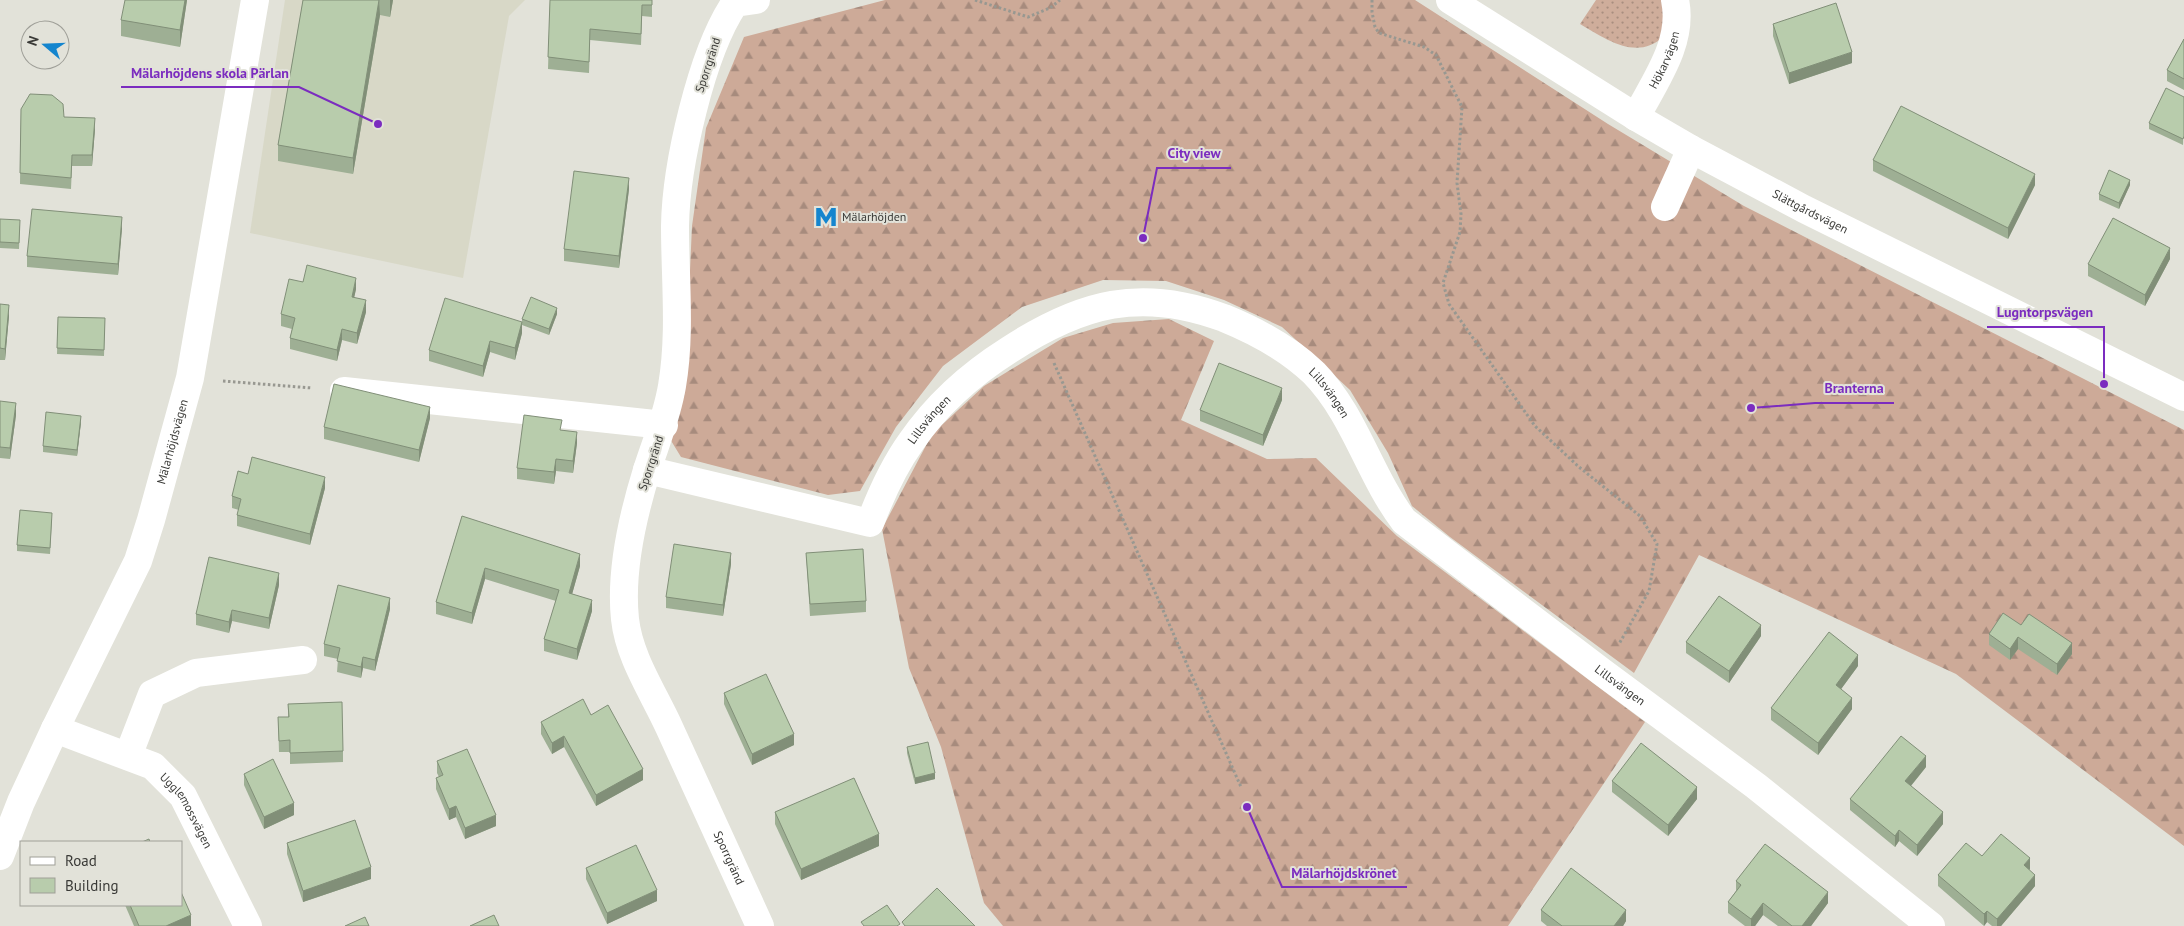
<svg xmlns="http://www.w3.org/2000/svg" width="2184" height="926" font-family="'PT Sans',sans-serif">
<defs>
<pattern id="grass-dots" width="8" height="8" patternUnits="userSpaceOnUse" patternTransform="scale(1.25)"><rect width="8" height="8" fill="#cfad9b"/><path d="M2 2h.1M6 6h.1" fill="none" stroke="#a98e7f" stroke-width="1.8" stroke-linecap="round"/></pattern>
<pattern id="forest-firs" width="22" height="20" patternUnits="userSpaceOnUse" patternTransform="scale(1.25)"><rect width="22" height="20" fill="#cdaa98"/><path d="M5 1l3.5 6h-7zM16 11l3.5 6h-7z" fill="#a78b7d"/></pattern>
</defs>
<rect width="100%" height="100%" fill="#e2e2d9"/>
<polygon fill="#d8d8c7" points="285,0 525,0 509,16 463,278 250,233"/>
<path fill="url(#grass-dots)" d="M1596,0H1666L1664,36C1637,62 1606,39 1580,24Z"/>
<g fill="url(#forest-firs)">
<polygon points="885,0 1415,0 1608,124 1744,206 2184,430 2184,846 1956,674 1699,555 1634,673 1450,537 1412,506 1388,453 1350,390 1282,327 1224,300 1166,281 1103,280 1022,307 943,366 896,427 860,491 828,495 681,457 670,439 685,382 692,226 706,128 744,37"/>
<polygon points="1169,319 1214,341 1181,420 1267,459 1316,458 1397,536 1645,722 1508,926 1003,926 984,903 941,747 909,668 882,529 932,434 984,386 1063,338 1113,323"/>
</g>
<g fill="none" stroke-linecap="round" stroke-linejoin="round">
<g stroke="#989891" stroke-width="3" stroke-dasharray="2.5 2.5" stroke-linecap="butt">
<polyline points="975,0 1028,17 1050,8 1060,0"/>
<polyline points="1372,0 1372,12 1375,27 1379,33 1424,47 1436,55 1462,107 1457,183 1461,214 1460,232 1443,283 1449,304 1535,426 1579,467 1640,516 1657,544 1649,591 1619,644"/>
<polyline points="1054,363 1241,787"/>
<polyline points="223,381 312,388"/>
</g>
<g stroke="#fff" stroke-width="28">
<path id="s1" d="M756,0L735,3C701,53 676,166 675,226C675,280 681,333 672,386C667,416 656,442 647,470C633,515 620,572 625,619C629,657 653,692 669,727C699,793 730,860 760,926"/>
<path id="s2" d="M1450,0L1636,117L1691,149L1804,209L2184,397"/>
<path id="s3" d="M1636,117C1655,81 1684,42 1675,0"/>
<polyline points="1665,207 1691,149"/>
<polyline points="344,391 664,425"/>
<path id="s4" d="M647,470L870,523C881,494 893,467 911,442C937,404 971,374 1009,350C1081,303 1141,287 1224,318C1256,331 1289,349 1314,373C1355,415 1369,475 1404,521L1602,672L1756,786L1931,926"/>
<path id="s5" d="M55,729L153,766L183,796L248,926"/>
<polyline points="128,756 152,694 196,673 303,660"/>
<path id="s6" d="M0,856L21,802L55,729L138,561L151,520L190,378L255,0"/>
</g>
</g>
<g fill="#9eaf94">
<polygon points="187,0 180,47 121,36 121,20"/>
<polygon points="303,0 393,0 390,17 380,15 353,174 278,161 278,145"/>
<polygon points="550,0 652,0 652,17 642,16 641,45 590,40 589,73 548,69"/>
<polygon points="1773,24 1852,63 1789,84 1773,36"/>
<polygon points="2184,39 2184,90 2167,81 2167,70"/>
<polygon points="2184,97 2183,145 2149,129 2149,123"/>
<polygon points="21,109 64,117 95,129 92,166 72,166 71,189 20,184"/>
<polygon points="1873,160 2035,185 2008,239 1873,171"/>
<polygon points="2130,185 2119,209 2099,200 2099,194"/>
<polygon points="629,189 619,268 564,261 564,249"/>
<polygon points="0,219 20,226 19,249 0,248"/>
<polygon points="122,228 118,275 27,267 27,256"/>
<polygon points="2170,259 2145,306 2088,276 2088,264"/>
<polygon points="303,282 356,289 354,297 366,312 357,344 342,340 337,361 290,349 290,338 292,329 281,326 281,314"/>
<polygon points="0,304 9,316 5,360 0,360"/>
<polygon points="557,314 549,335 522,325 522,333 515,360 490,352 483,377 429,361 429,350 522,322 522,319"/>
<polygon points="58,317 105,318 104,356 57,354"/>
<polygon points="1282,400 1263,446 1200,421 1200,410"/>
<polygon points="0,401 16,415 10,459 0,458"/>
<polygon points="430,418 419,462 324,439 324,427"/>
<polygon points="81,422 77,456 43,452 43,446"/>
<polygon points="562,430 577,443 573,473 556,471 554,484 517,479 517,468"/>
<polygon points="248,474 325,488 310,545 237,526 237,515 239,510 232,508 232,496"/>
<polygon points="462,516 580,566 572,594 592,611 577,660 544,651 544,639 556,601 485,579 472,624 436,614 436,602"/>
<polygon points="52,519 50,554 17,551 17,545"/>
<polygon points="806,553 866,601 866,612 810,616"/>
<polygon points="731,564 723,616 666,608 666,597"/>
<polygon points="279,585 269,629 232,621 229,633 196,625 196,614"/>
<polygon points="390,609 375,671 363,668 361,678 337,672 338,659 324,656 324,644"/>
<polygon points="2021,625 2072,654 2057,675 2018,649 2010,660 1989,645 1989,634"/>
<polygon points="1761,636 1729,683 1686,653 1686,642"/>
<polygon points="1858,666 1841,689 1852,709 1818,755 1771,720 1771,708"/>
<polygon points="724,693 794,745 752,765 724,704"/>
<polygon points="288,704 343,751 343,762 290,764 290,752 279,752 278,717 288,717"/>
<polygon points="591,715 643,780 596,806 564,747 552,754 541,734 541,722"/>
<polygon points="907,747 935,779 915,784 907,753"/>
<polygon points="437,761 496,826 465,839 456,817 449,820 436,789 436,778 439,777 437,773"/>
<polygon points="1926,767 1911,786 1943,824 1917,856 1899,841 1895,847 1850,810 1850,799"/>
<polygon points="244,774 294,815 264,829 244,785"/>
<polygon points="1612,781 1697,799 1668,836 1612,792"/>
<polygon points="775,812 879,846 801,880 775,824"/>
<polygon points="287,843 371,879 303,902 287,854"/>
<polygon points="1982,856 2030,869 2029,870 2035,886 2001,926 1992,926 1987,922 1984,926 1938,886 1938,875"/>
<polygon points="586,868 657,901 607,924 586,879"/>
<polygon points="1736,881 1828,903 1811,926 1778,926 1763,915 1755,926 1745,926 1728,913 1728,902 1736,891"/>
<polygon points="125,905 181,905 191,926 134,926"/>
<polygon points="1541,910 1626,921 1623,926 1547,926 1541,921"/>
</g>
<g fill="#818f78">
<polygon points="185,0 187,0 180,47 180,30"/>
<polygon points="379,0 380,15 353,174 353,158"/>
<polygon points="390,0 393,0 390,17"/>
<polygon points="1852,52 1852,63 1789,84 1789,73"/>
<polygon points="95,118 95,129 92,166 92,155"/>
<polygon points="2035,174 2035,185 2008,239 2008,228"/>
<polygon points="629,178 629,189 619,268 619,256"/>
<polygon points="2130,180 2130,185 2119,209 2119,203"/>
<polygon points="122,217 122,228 118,275 118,264"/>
<polygon points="2170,248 2170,259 2145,306 2145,295"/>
<polygon points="356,278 356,289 352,308 352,297"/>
<polygon points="366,300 366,312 357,344 357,333"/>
<polygon points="9,305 9,316 5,360 5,349"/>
<polygon points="557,308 557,314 549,335 549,329"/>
<polygon points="522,322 522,333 515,360 515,348"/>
<polygon points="342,329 342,340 337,361 337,350"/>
<polygon points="490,341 490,352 483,377 483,366"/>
<polygon points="1282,388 1282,400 1263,446 1263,435"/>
<polygon points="16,403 16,415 10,459 10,448"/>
<polygon points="430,407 430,418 419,462 419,450"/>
<polygon points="81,416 81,422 77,456 77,450"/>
<polygon points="577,432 577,443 573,473 573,461"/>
<polygon points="556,459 556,471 554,484 554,472"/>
<polygon points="325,477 325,488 310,545 310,534"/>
<polygon points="731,553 731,564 723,616 723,605"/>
<polygon points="580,554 580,566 569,605 569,593"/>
<polygon points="485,568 485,579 472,624 472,613"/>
<polygon points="279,573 279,585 269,629 269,618"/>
<polygon points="390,598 390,609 375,671 375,660"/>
<polygon points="592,600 592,611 577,660 577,649"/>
<polygon points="232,610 232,621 229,633 229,622"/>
<polygon points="1761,625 1761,636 1729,683 1729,671"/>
<polygon points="2018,637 2018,649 2010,660 2010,649"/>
<polygon points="2072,643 2072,654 2057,675 2057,664"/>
<polygon points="1858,655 1858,666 1836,696 1836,685"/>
<polygon points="363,657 363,668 361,678 361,667"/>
<polygon points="1852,698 1852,709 1818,755 1818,743"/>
<polygon points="794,734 794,745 752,765 752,754"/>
<polygon points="564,736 564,747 552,754 552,743"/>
<polygon points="1926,756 1926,767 1905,793 1905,781"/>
<polygon points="643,769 643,780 596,806 596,795"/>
<polygon points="935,773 935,779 915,784 915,778"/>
<polygon points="1697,787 1697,799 1668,836 1668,825"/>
<polygon points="294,803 294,815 264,829 264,817"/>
<polygon points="456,806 456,817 449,820 449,809"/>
<polygon points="1943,812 1943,824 1917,856 1917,845"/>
<polygon points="496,815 496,826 465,839 465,828"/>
<polygon points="1899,830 1899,841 1895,847 1895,836"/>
<polygon points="879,834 879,846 801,880 801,869"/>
<polygon points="2030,858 2030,869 2024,876 2024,865"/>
<polygon points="371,867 371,879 303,902 303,891"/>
<polygon points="2035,875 2035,886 2001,926 1997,926 1997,919"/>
<polygon points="657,890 657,901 607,924 607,913"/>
<polygon points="1828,892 1828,903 1811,926 1802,926"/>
<polygon points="1763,903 1763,915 1755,926 1751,926 1751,919"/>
<polygon points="1626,910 1626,921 1623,926 1614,926"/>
<polygon points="1987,911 1987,922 1984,926 1984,914"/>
<polygon points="191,915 191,926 166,926"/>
</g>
<g fill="#b8ccac" stroke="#818f78">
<polygon points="125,0 185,0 180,30 121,20"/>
<polygon points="303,0 379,0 353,158 278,145"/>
<polygon points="550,0 652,0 652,5 642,5 641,34 590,29 589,62 548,57"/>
<polygon points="1836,3 1852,52 1789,73 1773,24"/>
<polygon points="2184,39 2184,79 2167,70"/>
<polygon points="2166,88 2184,97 2184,136 2183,139 2149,123"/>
<polygon points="30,94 52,95 63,104 64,117 95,118 92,155 72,155 71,178 20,173 21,109"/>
<polygon points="1901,106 2035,174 2008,228 1873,160"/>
<polygon points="2109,170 2130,180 2119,203 2099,194"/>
<polygon points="574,171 629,178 619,256 564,249"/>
<polygon points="32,209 122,217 118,264 27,256"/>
<polygon points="2113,218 2170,248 2145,295 2088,264"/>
<polygon points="0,219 20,220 19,243 0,242"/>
<polygon points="307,265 356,278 352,297 366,300 357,333 342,329 337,350 290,338 295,318 281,314 289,279 303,282"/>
<polygon points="531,297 557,308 549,329 522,319"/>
<polygon points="445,298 522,322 515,348 490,341 483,366 429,350"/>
<polygon points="0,304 9,305 5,349 0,348"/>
<polygon points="58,317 105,318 104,350 57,348"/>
<polygon points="1219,363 1282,388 1263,435 1200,410"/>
<polygon points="334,384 430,407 419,450 324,427"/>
<polygon points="0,401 16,403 10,448 0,447"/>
<polygon points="46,412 81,416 77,450 43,446"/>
<polygon points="524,415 562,420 560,430 577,432 573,461 556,459 554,472 517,468"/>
<polygon points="252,457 325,477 310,534 237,515 241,499 232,496 238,471 248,474"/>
<polygon points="20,510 52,513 50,548 17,545"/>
<polygon points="462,516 580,554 569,593 592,600 577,649 544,639 559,590 485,568 472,613 436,602"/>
<polygon points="674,544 731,553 723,605 666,597"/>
<polygon points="863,549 866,601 810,604 806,553"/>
<polygon points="209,557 279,573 269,618 232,610 229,622 196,614"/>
<polygon points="338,585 390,598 375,660 363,657 361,667 337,661 340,648 324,644"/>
<polygon points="1719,596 1761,625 1729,671 1686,642"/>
<polygon points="2003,613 2021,625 2029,614 2072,643 2057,664 2018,637 2010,649 1989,634"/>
<polygon points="1829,632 1858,655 1836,685 1852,698 1818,743 1771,708"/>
<polygon points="766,674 794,734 752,754 724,693"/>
<polygon points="583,699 591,715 608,705 643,769 596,795 564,736 552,743 541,722"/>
<polygon points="342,702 343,751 290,753 290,740 279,741 278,717 289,717 288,704"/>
<polygon points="1901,736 1926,756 1905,781 1943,812 1917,845 1899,830 1895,836 1850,799"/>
<polygon points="928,742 935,773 915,778 907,747"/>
<polygon points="1641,743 1697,787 1668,825 1612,781"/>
<polygon points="467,749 496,815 465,828 456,806 449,809 436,778 443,775 437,761"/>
<polygon points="273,759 294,803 264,817 244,774"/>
<polygon points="854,778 879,834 801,869 775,812"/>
<polygon points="355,820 371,867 303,891 287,843"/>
<polygon points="2001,834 2030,858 2024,865 2035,875 1997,919 1987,911 1984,914 1938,875 1966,843 1982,856"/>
<polygon points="149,839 150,842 142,842"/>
<polygon points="1765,844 1828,892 1802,926 1792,926 1763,903 1751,919 1728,902 1741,885 1736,881"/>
<polygon points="636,845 657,890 607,913 586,868"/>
<polygon points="1571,868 1626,910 1614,926 1562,926 1541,910"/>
<polygon points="937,888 975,926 905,926 902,922"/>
<polygon points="181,892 191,915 166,926 139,926 130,905 181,905"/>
<polygon points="887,905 900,924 897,926 864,926 861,922"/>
<polygon points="494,915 499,926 470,926"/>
<polygon points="365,917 369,926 345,926"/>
</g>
<defs>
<symbol id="metro-bare" viewBox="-9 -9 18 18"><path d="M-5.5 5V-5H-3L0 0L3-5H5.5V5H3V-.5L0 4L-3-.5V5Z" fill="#1485ce" stroke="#e2e2d9" stroke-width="2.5" paint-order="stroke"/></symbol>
</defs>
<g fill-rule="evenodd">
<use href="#metro-bare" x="810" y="201" width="32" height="32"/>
</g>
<g text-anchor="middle" stroke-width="4" stroke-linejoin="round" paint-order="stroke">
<g font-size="12" fill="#3a3a37" stroke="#e2e2d9">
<text dy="4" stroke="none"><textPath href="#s3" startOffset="64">Hökarvägen</textPath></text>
<text transform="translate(708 65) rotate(-72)" y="4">Sporrgränd</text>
<text dy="4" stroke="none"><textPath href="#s2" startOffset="418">Slättgårdsvägen</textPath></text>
<text dy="4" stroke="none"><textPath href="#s4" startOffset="814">Lillsvängen</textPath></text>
<text dy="4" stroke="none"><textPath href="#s4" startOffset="349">Lillsvängen</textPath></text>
<text dy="4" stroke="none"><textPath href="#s6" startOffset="450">Mälarhöjdsvägen</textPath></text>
<text transform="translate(651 463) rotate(-72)" y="4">Sporrgränd</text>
<text dy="4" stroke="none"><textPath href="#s4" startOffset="1234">Lillsvängen</textPath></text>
<text dy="4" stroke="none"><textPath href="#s5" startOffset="161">Ugglemossvägen</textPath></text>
<text dy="4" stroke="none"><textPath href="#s1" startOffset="915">Sporrgränd</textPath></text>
</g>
<g font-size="12" fill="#3a3a37" stroke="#e2e2d9" text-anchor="start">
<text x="842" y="221">Mälarhöjden</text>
</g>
</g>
<path fill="none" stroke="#7b2cbf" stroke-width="2" d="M378 124L299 87H121M1143 238L1157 168H1231M2104 384L2104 327H1987M1751 408L1815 403H1894M1247 807L1282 887H1407"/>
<g fill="#7b2cbf" stroke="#e2e2d9" stroke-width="2">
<circle cx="378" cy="124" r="5"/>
<circle cx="1143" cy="238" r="5"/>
<circle cx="2104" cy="384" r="5"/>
<circle cx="1751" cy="408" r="5"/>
<circle cx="1247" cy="807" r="5"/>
</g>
<g font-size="14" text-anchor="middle" font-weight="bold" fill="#7b2cbf" stroke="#e2e2d9" stroke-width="4" stroke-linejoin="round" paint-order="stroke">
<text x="210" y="78">Mälarhöjdens skola Pärlan</text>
<text x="1194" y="158">City view</text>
<text x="2045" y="317">Lugntorpsvägen</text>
<text x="1854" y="393">Branterna</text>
<text x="1344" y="878">Mälarhöjdskrönet</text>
</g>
<rect x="20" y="841" width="162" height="65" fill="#e2e2d9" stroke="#9f9f98"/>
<rect x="30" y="857" width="25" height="8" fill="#ffffff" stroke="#9f9f98"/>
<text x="65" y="866" font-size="15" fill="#3a3a37">Road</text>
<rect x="30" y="878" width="25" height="15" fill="#b8ccac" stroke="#9f9f98"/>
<text x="65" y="891" font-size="15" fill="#3a3a37">Building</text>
<g transform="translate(45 45) rotate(289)"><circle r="24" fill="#e2e2d9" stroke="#9f9f98"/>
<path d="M0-4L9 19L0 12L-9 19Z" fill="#1485ce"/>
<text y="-8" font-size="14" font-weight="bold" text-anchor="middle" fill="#3a3a37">N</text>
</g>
</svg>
